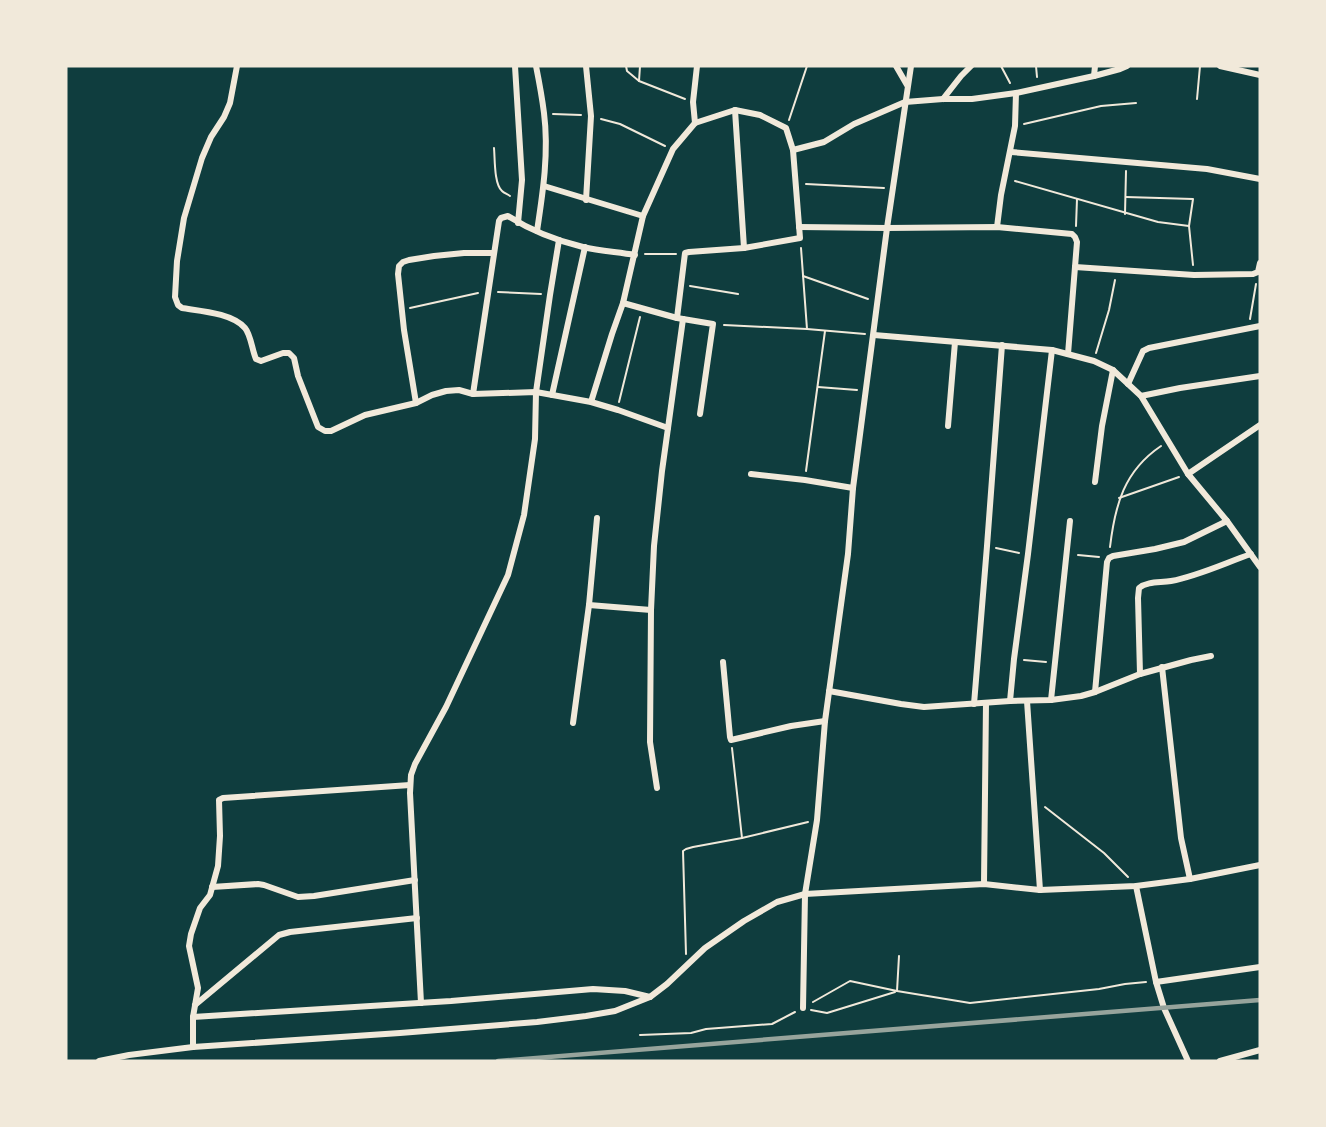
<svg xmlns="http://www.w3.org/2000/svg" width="1326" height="1127" font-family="'Fira Sans Condensed',sans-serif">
<rect width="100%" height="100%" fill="#0f3d3e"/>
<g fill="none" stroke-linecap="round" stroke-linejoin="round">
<g stroke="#f1e9da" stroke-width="2">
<polyline points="626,66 627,71 639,81 685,99"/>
<polyline points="1001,66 1010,83"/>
<polyline points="1036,66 1037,77"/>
<polyline points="639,81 640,66"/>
<polyline points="1197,99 1200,66"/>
<polyline points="553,114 581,115"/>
<polyline points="601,119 620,124 665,146"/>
<polyline points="789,120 807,66"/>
<polyline points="1024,124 1101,106 1136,103"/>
<path d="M494,148C495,159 494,184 502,191C504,193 507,194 510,196"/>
<polyline points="1015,181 1158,222 1189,226"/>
<polyline points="806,184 884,188"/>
<polyline points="1126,197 1193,199 1189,226 1193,265"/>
<polyline points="1125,214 1126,171"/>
<polyline points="1076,226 1077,199"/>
<polyline points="801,248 807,329"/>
<polyline points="645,254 676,254"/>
<polyline points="803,276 868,299"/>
<polyline points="690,286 738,294"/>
<polyline points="498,292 541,294"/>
<polyline points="410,308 478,293"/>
<polyline points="1250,319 1256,284"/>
<polyline points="724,325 807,329 865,334"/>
<polyline points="1096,353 1109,310 1115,280"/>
<polyline points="818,387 857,390"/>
<polyline points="619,402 640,317"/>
<polyline points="806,471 825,331"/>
<polyline points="1119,498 1179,477"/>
<path d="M1110,547C1115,505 1124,471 1161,446"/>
<polyline points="996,548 1019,553"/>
<polyline points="1078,555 1099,557"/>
<polyline points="1024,660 1046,662"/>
<polyline points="732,748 742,838"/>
<polyline points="1045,807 1104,853 1128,877"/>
<polyline points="686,954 683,851 686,849 693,847 742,838 808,822"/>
<polyline points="897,991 899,956"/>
<polyline points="813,1002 850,981 897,991 970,1003 1099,989 1125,984 1146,982"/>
<polyline points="811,1010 827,1013 895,992"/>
<polyline points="640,1035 691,1033 706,1029 772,1024 795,1012"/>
</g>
<g stroke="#f1e9da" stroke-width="6">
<path d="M237,66L230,103L224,117L211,137L202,158L184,218L177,261L175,297L178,305L182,308C200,311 232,313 245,328C251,335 252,350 256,359L261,361L283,353H289L294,358L298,376L318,427L325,431H331L365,415L416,403L432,395L446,391L459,390L473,394L536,392L591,402L618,410L668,428L662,471L654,546L651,610L650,742L657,788"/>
<polyline points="515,66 522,180 518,223"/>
<path d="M536,66C539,81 542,97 544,113C549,152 543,192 537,231"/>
<polyline points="586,66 591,116 586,200"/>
<polyline points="896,66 907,85"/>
<polyline points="1220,66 1260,75"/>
<polyline points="1094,76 1095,66"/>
<polyline points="943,99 961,76 971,66"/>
<polyline points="735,110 744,248"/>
<polyline points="695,123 693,102 697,66"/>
<polyline points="793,150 824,142 854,124 905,102 943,99 972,99 1016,93 1094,76 1120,69 1127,66"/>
<polyline points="1011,152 1207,169 1260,179"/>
<polyline points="544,186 643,216"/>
<polyline points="799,227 887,228 997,227 1072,234 1075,237 1077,242 1068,354"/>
<polyline points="997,227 1001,195 1015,126 1016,93"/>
<polyline points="1075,267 1194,275 1253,274 1258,272 1260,263"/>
<polyline points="623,303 677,318 713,324 700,414"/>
<polyline points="874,335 1052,350 1094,361 1113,370 1141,396 1188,474 1227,521 1260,567"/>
<polyline points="1128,384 1143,351 1149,348 1260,326"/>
<path d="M473,394L499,221L501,218L508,216C530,230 558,241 583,247C600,251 618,252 635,255"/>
<polyline points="552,395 585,247"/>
<polyline points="1141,396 1180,388 1260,376"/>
<polyline points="591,402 612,334 623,303 643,216 673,149 695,123 735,110 760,115 786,128 793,150 800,238 744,248 689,252 685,253 677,318"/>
<polyline points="416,403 404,330 398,274 399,266 403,262 409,260 434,256 464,253 493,253"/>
<polyline points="948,426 955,342"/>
<polyline points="668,428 683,319"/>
<polyline points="751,474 805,480 853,488"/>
<polyline points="1188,474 1260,425"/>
<polyline points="1095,482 1102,426 1113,370"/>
<polyline points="589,605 651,610"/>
<polyline points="723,662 730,737 731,740 791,726 825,721"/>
<polyline points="1162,667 1181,838 1190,879"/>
<path d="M1140,674L1138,598L1139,588C1148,581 1160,583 1171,581C1198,576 1225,563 1251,554"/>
<polyline points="829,691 901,704 924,707 1010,701 1051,700 1081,696 1095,692 1140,674 1191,660 1211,656"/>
<polyline points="1095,692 1107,562 1109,558 1113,556 1155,549 1184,542 1227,521"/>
<polyline points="1051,700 1070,521"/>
<polyline points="1010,701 1014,659 1028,554 1052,350"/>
<polyline points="1027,701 1040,890"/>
<polyline points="974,704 987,546 1002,345"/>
<polyline points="573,723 589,605 597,518"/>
<polyline points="984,884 986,703"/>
<polyline points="1136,886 1156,982 1164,1008 1188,1061"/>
<polyline points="212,887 258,884 264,885 298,897 314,896 415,880"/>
<polyline points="1156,982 1260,967"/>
<polyline points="421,1003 410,793 411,775 415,764 446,707 508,575 524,515 535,439 536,392 550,295 559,240"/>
<polyline points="195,1005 279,935 290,932 417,918"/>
<polyline points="803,1008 805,894 817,820 825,721 848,554 853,488 887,228 911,66"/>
<polyline points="193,1017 451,1001 593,989 625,991 650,997"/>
<polyline points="193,1047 193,1017 198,988 189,946 191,934 200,908 210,895 218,866 220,836 219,800 223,798 410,785"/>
<polyline points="99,1061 129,1055 193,1047 400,1033 537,1022 586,1016 615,1011 650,997 667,984 705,948 744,921 777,902 805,894 984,884 1040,890 1136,886 1190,879 1260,865"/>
<polyline points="1220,1061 1260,1050"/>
</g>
<polyline stroke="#97a49c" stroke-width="4.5" points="498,1061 1260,1000"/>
</g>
<rect width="1326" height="1127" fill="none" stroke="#f1e9da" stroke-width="135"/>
</svg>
